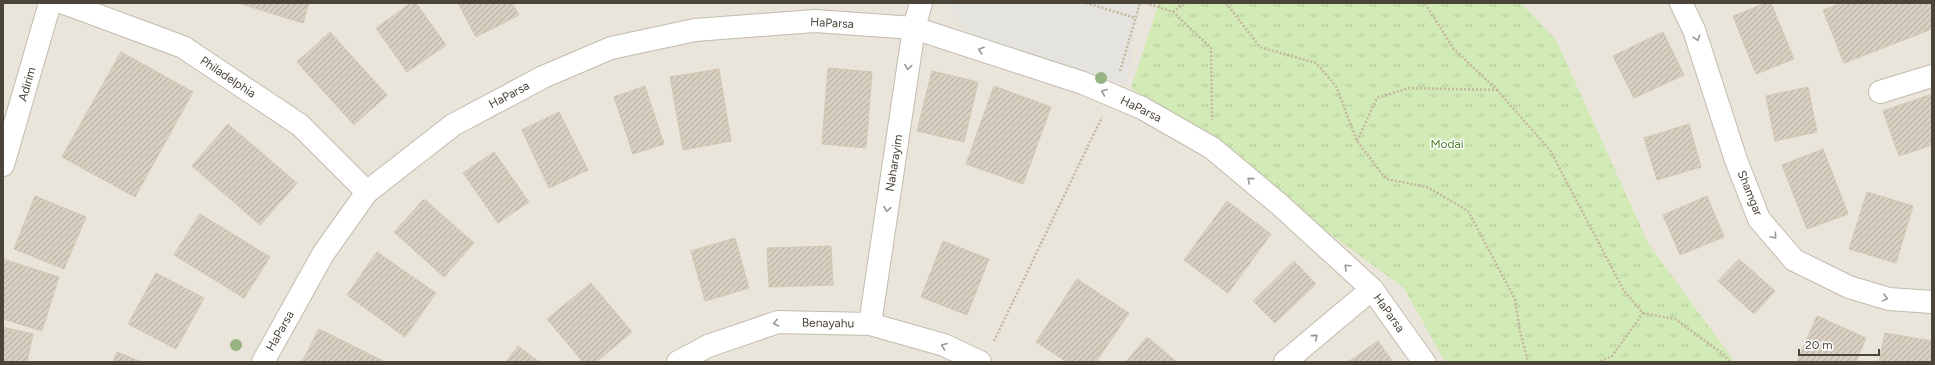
<svg xmlns="http://www.w3.org/2000/svg" width="1935" height="365" font-family="Figtree,sans-serif">
<defs>
<pattern id="park-tufts" width="24" height="20" patternUnits="userSpaceOnUse"><rect width="24" height="20" fill="#d2eab5"/><path d="M3 7l-1-3M5 7V3M7 7l1-3M15 17l-1-3M17 17v-4M19 17l1-3" fill="none" stroke="#b6ca9c"/></pattern>
<pattern id="building-hatch" width="6" height="6" patternUnits="userSpaceOnUse"><rect width="6" height="6" fill="#d8cfc1"/><path d="M-1 1l2-2M0 6l6-6M5 7l2-2" fill="none" stroke="#b1aa9e"/></pattern>
</defs>
<rect width="100%" height="100%" fill="#f6f3ec"/>
<rect fill="#eae5da" x="3" y="3" width="1929" height="359"/>
<polygon fill="url(#park-tufts)" points="1159,3 1521,3 1556,40 1649,245 1735,362 1445,362 1404,288 1131,88"/>
<polygon fill="#e5e3e0" points="949,3 1140,3 1127,85 988,50 961,26"/>
<g fill="url(#building-hatch)" stroke="#d3c7b4">
<polygon points="238,3 309,3 303,23"/>
<polygon points="411,3 416,3 446,45 407,72 376,28"/>
<polygon points="458,3 512,3 519,15 476,37"/>
<polygon points="1766,3 1771,3 1794,59 1756,74 1733,16"/>
<polygon points="1842,3 1932,3 1932,29 1844,63 1823,10"/>
<polygon points="330,32 387,95 354,125 297,62"/>
<polygon points="1663,32 1684,75 1634,98 1613,56"/>
<polygon points="121,52 193,92 135,197 62,157"/>
<polygon points="828,68 872,72 866,148 822,144"/>
<polygon points="719,69 731,141 683,150 670,77"/>
<polygon points="932,71 978,82 964,142 917,131"/>
<polygon points="645,86 664,144 633,154 614,97"/>
<polygon points="994,86 1051,107 1023,184 966,164"/>
<polygon points="1808,87 1817,132 1775,141 1766,96"/>
<polygon points="1932,94 1932,145 1899,156 1883,111"/>
<polygon points="559,112 588,170 549,188 522,130"/>
<polygon points="228,124 297,183 260,225 192,166"/>
<polygon points="1689,124 1701,167 1657,180 1644,138"/>
<polygon points="1823,149 1848,214 1807,229 1782,165"/>
<polygon points="494,152 529,202 498,223 463,173"/>
<polygon points="1867,192 1913,206 1896,263 1849,249"/>
<polygon points="35,196 86,217 64,269 14,249"/>
<polygon points="1707,196 1724,237 1680,255 1663,215"/>
<polygon points="424,199 474,243 444,277 394,232"/>
<polygon points="1227,201 1271,234 1228,293 1184,260"/>
<polygon points="200,214 270,257 244,298 174,255"/>
<polygon points="735,238 749,288 705,301 691,251"/>
<polygon points="943,241 989,259 967,315 921,297"/>
<polygon points="831,246 833,285 769,287 767,248"/>
<polygon points="377,252 436,293 405,337 347,295"/>
<polygon points="3,259 59,277 42,331 3,319"/>
<polygon points="1739,259 1775,291 1754,314 1718,281"/>
<polygon points="1294,261 1316,284 1275,323 1253,301"/>
<polygon points="156,273 204,298 176,349 128,324"/>
<polygon points="1077,279 1129,313 1096,362 1067,362 1036,342"/>
<polygon points="591,283 632,332 596,362 583,362 547,319"/>
<polygon points="1817,316 1866,338 1856,362 1797,362"/>
<polygon points="3,327 33,334 27,362 3,362"/>
<polygon points="319,329 385,362 302,362"/>
<polygon points="1885,333 1932,341 1932,362 1879,362"/>
<polygon points="1147,337 1177,362 1126,362"/>
<polygon points="1378,341 1393,362 1348,362"/>
<polygon points="518,346 539,362 506,362"/>
<polygon points="117,352 142,362 113,362"/>
</g>
<g fill="none" stroke-linecap="round" stroke-linejoin="round">
<defs>
<g id="minor">
<polyline points="64,3 183,47 300,125 367,192"/>
<polyline points="1681,3 1694,30 1736,160 1759,219 1794,260 1849,287 1889,299 1932,302"/>
<polyline points="1880,92 1932,76"/>
<polyline points="3,165 50,3"/>
<polyline points="870,324 914,28 921,3"/>
<polyline points="263,362 323,254 367,192 453,125 543,77 611,48 695,30 815,21 914,28 1083,83 1142,108 1212,148 1279,204 1372,289 1424,362"/>
<polyline points="678,362 708,346 778,322 870,324 944,345 980,362"/>
<polyline points="1285,362 1372,289"/>
</g>
</defs>
<use href="#minor" stroke="#c2bbae" stroke-width="24"/>
<g stroke="#c4b79f" stroke-width="2.5" stroke-dasharray="2 2" stroke-linecap="butt">
<polyline points="1086,3 1136,18"/>
<polyline points="1146,3 1173,12 1211,48 1212,120"/>
<polyline points="1226,3 1260,47 1316,63 1336,86 1357,141 1386,179 1427,187 1468,211 1515,299 1520,331 1528,362"/>
<polyline points="1173,12 1185,3"/>
<polyline points="1120,71 1140,3"/>
<polyline points="1497,90 1550,150 1624,291 1643,313 1612,356 1599,362"/>
<polyline points="1357,141 1377,98 1409,88 1497,90 1453,48 1425,3"/>
<polyline points="1643,313 1675,319 1723,354 1730,362"/>
<polyline points="994,341 1102,117"/>
</g>
<use href="#minor" stroke="#fff" stroke-width="22"/>
</g>
<g fill="#97b381">
<circle cx="1101" cy="78" r="6"/>
<circle cx="236" cy="345" r="6"/>
</g>
<defs><path id="oneway-chevron" d="M-2-3.5L2.5 0L-2 3.5" fill="none" stroke-width="1.6" stroke-linecap="round" stroke-linejoin="round"/></defs>
<g stroke="#9c9892">
<use href="#oneway-chevron" transform="translate(1697 38) rotate(72)"/>
<use href="#oneway-chevron" transform="translate(981 50) rotate(-162)"/>
<use href="#oneway-chevron" transform="translate(908 67) rotate(99)"/>
<use href="#oneway-chevron" transform="translate(1104 92) rotate(-157)"/>
<use href="#oneway-chevron" transform="translate(1250 180) rotate(-140)"/>
<use href="#oneway-chevron" transform="translate(887 209) rotate(99)"/>
<use href="#oneway-chevron" transform="translate(1774 236) rotate(50)"/>
<use href="#oneway-chevron" transform="translate(1347 267) rotate(-137)"/>
<use href="#oneway-chevron" transform="translate(1885 298) rotate(15)"/>
<use href="#oneway-chevron" transform="translate(776 323) rotate(168)"/>
<use href="#oneway-chevron" transform="translate(1315 337) rotate(-40)"/>
<use href="#oneway-chevron" transform="translate(944 346) rotate(-159)"/>
</g>
<g text-anchor="middle" stroke-width="3" stroke-linejoin="round" paint-order="stroke">
<g font-size="12" fill="#4b4439" stroke="#fff">
<text transform="translate(832 23) rotate(3)" y="4">HaParsa</text>
<text transform="translate(228 77) rotate(34)" y="4">Philadelphia</text>
<text transform="translate(27 84) rotate(-74)" y="4">Adirim</text>
<text transform="translate(509 95) rotate(-28)" y="4">HaParsa</text>
<text transform="translate(1141 109) rotate(26)" y="4">HaParsa</text>
<text transform="translate(894 163) rotate(-81)" y="4">Naharayim</text>
<text transform="translate(1750 193) rotate(68)" y="4">Shamgar</text>
<text transform="translate(1389 313) rotate(54)" y="4">HaParsa</text>
<text transform="translate(828 323) rotate(1)" y="4">Benayahu</text>
<text transform="translate(280 331) rotate(-61)" y="4">HaParsa</text>
</g>
<g font-size="12" fill="#4a7f2a" stroke="#fff">
<text x="1447" y="148">Modai</text>
</g>
</g>
<rect width="1935" height="365" fill="none" stroke="#4b4439" stroke-width="8"/>
<path d="M1799 349v6h80v-6" fill="none" stroke="#4b4439" stroke-width="2"/>
<text x="1805" y="349" font-size="12" fill="#4b4439" stroke="#ffffff" stroke-width="3" paint-order="stroke">20 m</text>
</svg>
